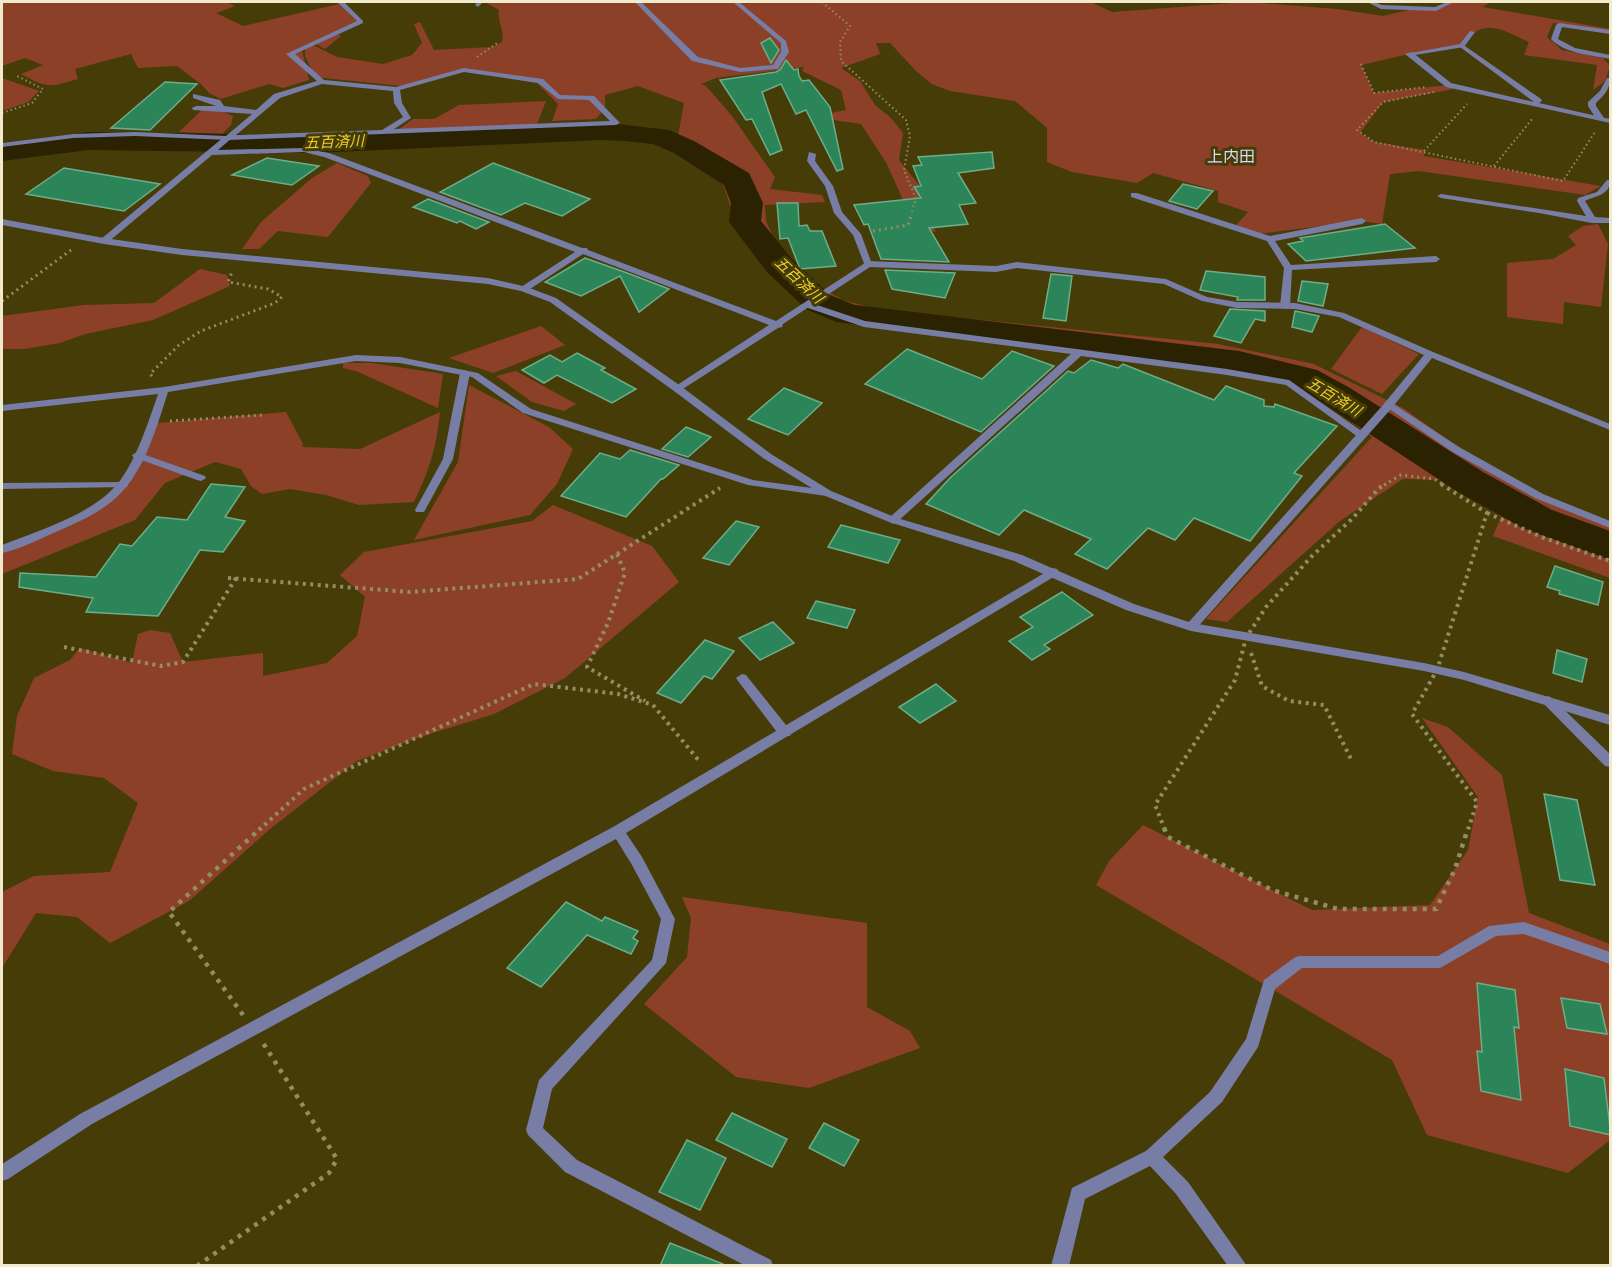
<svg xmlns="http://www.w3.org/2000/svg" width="1612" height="1267" font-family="Merriweather,'Noto Sans JP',serif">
<rect width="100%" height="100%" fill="#463c08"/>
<g fill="#8d4028">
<path d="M2,2H227L235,6L211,15L216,13L243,26L339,4L360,24L337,34L341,36L325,49L314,43L313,45L337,57L383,64L412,55L422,43L414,24L420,22L434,50L492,47L502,42C505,30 497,22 499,10L485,2H1091L1112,12L1247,2L1337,9L1383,16L1417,8L1436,9L1451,2H1490L1483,7L1610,29V32L1553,23L1547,37L1562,50L1603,58L1610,66L1605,81L1593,90L1597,65L1524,55L1529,42C1501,29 1482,16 1462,46L1409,54L1361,65L1374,93L1449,85L1454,89L1383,102L1360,133L1374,142L1425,150L1424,156L1601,186L1585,195L1419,171L1390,174L1382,224L1362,221L1257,234L1236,225L1248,212L1218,202V191L1153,173L1137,183L1072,172L1047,162V128L1015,101L950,91L932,84L916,71L890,43H876L880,54L841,68L860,81L875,105L891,118L903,133L899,160L931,200L924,208L936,232L915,227L887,164L861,124L812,117L846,110L841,90L802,71L804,67L716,78L701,84L706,86L732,116L775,177L770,189L822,195L825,202L765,205L766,221L788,270L843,300L875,309L1218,344L1314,364L1403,408L1507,482L1571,511L1610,523V578L1493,536L1501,517L1442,480L1403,479L1340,521L1227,622L1206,619L1372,437L1304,388L1225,367L1072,350L857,320L820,308L797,295L782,282L739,232L720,175L692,156L646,139L599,136L493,143L227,148L124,144L71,146L2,156V147L63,137L117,135L187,139L310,137L398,130L413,119H434L459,105L546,101L536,127L610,126L678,136L684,103L638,86L605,95V108L596,119L552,121L558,104L537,83L464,70L401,86L315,77L305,56V49L302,50L309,80L283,88L269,84L221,99L209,93L201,84L177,66L138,68L131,54L75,69L78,79C50,87 48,89 21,74L43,65L25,58L2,66Z"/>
<polygon points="2,78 39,91 28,102 2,111"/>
<polygon points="203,109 219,110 233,116 231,125 222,134 179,132"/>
<polygon points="337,163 368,176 371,183 328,237 278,231 259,249 242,249 261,222 312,178"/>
<polygon points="1598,224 1608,244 1601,307 1564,302 1563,324 1507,317 1507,263 1553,259 1576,245 1568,236 1583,226"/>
<polygon points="200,269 227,275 230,286 153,320 85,334 60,343 24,349 2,349 2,316 84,305 154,303"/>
<polygon points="541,326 565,345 493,373 449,358"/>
<polygon points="1362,327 1419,354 1382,394 1331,369"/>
<polygon points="343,363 372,363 443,374 438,408 356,371 343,368"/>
<polygon points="516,371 576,404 564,411 532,402 496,376"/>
<polygon points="469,385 549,427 573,449 557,484 530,515 414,540 458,462"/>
<path d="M286,412L303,444L302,447L360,449L440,412C437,445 429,472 414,502L359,505L326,495L290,489L262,494L251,486L241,469L215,462L165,483L135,520L2,574V551L74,519L108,501L157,423Z"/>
<polygon points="553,505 652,546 679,582 565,678 494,714 420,737 357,761 270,829 189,901 110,943 77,917 36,913 2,968 2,892 34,876 110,872 138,803 104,778 53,771 12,754 17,716 34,678 70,660 80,648 132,663 138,634 150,630 170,633 183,662 263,653 263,676 327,663 357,636 365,597 340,575 364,552 532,521"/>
<polygon points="1422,718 1448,727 1502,775 1529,913 1610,944 1610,1140 1568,1173 1427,1135 1392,1060 1096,885 1109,861 1143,825 1312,910 1430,905 1468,850 1478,797"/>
<polygon points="682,897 867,923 867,1007 910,1031 920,1048 809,1088 736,1077 644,1004 687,957 691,918"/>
</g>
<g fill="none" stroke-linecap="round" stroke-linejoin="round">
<polygon fill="#2a2200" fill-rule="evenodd" points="600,122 669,130 694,141 749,173 763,203 761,221 791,258 830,295 855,305 1239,351 1317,370 1350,388 1483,472 1552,510 1610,531 1610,560 1522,528 1455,490 1324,404 1291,386 1239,373 836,322 806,309 767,272 729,222 731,203 724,185 674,153 653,144 625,141 600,140 316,153 88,150 2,161 2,143 88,132 316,135"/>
</g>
<g fill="#2c8558" stroke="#6ead89" stroke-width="1.5">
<polygon points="770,38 779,50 771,63 761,43"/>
<polygon points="786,60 794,70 798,69 799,76 802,81 809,80 830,107 843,169 837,171 806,110 796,114 781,84 762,92 782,150 770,155 752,119 746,120 720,80 776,72 780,70"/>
<polygon points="165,82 197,84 150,130 111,128"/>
<polygon points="992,152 994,168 958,173 976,203 959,205 968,224 929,228 949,262 881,259 868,224 864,225 854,205 921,198 914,187 921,186 913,166 922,165 918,157"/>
<polygon points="267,158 319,166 292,185 232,175"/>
<polygon points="493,163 590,199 562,216 525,203 501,215 440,192"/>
<polygon points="64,168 160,184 124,211 26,194"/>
<polygon points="1183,184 1213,191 1197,209 1169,201"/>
<polygon points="428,199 489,222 476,229 460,221 457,223 413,207"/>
<polygon points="777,203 798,203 799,226 807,225 810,231 822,231 836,266 800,269 788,238 780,239"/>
<polygon points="1385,224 1415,248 1306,261 1288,244 1303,241 1300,238"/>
<polygon points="585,258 630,274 669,289 639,312 620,276 581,296 545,282"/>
<polygon points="885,270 955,273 945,298 892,289"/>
<polygon points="1206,271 1265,277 1265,300 1237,300 1238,297 1200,290"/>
<polygon points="1051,274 1072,276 1066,321 1043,318"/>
<polygon points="1302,281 1328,284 1323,306 1298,301"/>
<polygon points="1230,309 1265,311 1265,321 1255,319 1241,343 1214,336"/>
<polygon points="1295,311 1319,316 1312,332 1292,327"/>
<polygon points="907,349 982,379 1012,351 1054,366 981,432 865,384"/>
<polygon points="577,353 605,368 601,370 636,389 612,403 557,375 544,383 522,370 550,355 562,362"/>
<polygon points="1091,360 1118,368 1123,364 1214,400 1226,386 1264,400 1264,406 1274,407 1275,404 1337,426 1294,473 1302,476 1250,541 1194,518 1175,540 1148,528 1107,569 1075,554 1091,539 1024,510 999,535 926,504 950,478 1068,371 1074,373"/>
<polygon points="784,388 822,403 788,435 748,419"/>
<polygon points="686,427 711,437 688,457 662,449"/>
<polygon points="630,450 679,465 663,479 661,479 626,517 561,496 600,453 620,459"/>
<polygon points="211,484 245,487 225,517 245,521 223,552 200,550 158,616 86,612 93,598 19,587 20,573 96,577 120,544 132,546 157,517 187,520"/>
<polygon points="736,521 759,527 729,565 703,558"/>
<polygon points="841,525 900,540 888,563 828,547"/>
<polygon points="1555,566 1603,582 1598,605 1559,594 1560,591 1547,587"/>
<polygon points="1062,592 1093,615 1044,645 1050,649 1032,660 1009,641 1033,627 1020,617"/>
<polygon points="816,601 855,610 847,628 807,618"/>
<polygon points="773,622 794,643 760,660 739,638"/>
<polygon points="705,640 734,651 712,679 704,676 681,703 657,693"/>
<polygon points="1557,650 1587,659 1582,682 1553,673"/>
<polygon points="936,684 956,701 920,723 899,707"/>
<polygon points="1544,794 1577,800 1595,885 1560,880"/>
<polygon points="566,902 602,921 605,917 638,931 633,938 638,941 631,954 587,935 541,987 507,968"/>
<polygon points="1477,983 1515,990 1519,1028 1514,1027 1521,1100 1481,1091 1477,1051 1482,1052"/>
<polygon points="1561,998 1600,1004 1607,1034 1567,1028"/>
<polygon points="1565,1069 1604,1078 1611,1135 1570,1126"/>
<polygon points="732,1113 787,1139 772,1167 716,1140"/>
<polygon points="824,1123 859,1140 844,1166 809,1148"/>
<polygon points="687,1140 726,1158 700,1210 659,1192"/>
<polygon points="670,1243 723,1264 723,1266 660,1266"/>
</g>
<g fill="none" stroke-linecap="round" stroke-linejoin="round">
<g stroke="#958d62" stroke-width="2" stroke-dasharray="1.5 3" stroke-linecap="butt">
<polyline points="822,2 850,26 840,42 841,61 906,120 910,136 904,170 916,199 911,214"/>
<polyline points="477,57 499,42"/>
<polyline points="1361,64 1374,93 1427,87"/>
<polyline points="1434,92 1383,102 1357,130 1374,142 1563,181 1595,132"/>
<polyline points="2,113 32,103 43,89 17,76"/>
<polyline points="1424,151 1467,104"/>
<polyline points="1494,166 1533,118"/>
</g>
<g stroke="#958d62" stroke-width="3" stroke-dasharray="2 4" stroke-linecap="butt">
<polyline points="873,231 908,225 912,213"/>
<polyline points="2,301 71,250"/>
<polyline points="152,376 150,374 179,345 201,331 275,303 282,297 268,289 228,282 232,272"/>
<polyline points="170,421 262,415"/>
<polyline points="1384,485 1401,475 1434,479 1444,485"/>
</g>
<g stroke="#958d62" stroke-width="4" stroke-dasharray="3 4.5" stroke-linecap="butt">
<polyline points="1441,484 1487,513 1437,670 1412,714 1477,802 1468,830"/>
<polyline points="1487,513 1544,538 1610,561"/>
<polyline points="617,554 625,573 608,623 587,667 645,701"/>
<polyline points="228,578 410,592 578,579 720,488"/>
<polyline points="64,647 161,666 183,662 236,578"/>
<polyline points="1251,653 1262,686 1289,701 1324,705 1352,761"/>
<polyline points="259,830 304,789 534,684 618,694 653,705 700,762"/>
<polyline points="1165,830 1155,805 1235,680 1246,638 1266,607 1312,556 1353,518 1379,488 1386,484"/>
</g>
<g stroke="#958d62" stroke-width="4.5" stroke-dasharray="4 6" stroke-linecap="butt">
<polyline points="1164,828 1168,837 1272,890 1338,909 1436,909 1455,869 1468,828"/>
<polyline points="243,1015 169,912 261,828"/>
<polyline points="197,1266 329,1173 337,1159 263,1043"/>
</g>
<g fill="#777da5" fill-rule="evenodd">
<path d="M337,2H346L345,3L363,21V23L295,54L324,80L396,87L464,68L543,79L560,95L594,96L620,123L616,125L228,140L135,136L73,138L2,147V143L73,134L135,132L226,136L252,114L193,110L192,108L196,106H216L193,98V94L220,100L224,106L256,110L274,94L317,81L286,54L357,21ZM464,72L538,83L558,99L589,100L610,121L394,129L411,118L402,103L400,90ZM322,84L393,91L394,103L403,117L382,130L236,135L280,98Z"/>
<polygon points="477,2 483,2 478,7 475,5"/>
<polygon points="635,2 641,2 698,57 740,68 773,65 781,52 781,43 733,2 739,2 786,41 789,52 778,69 775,69 740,72 692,61"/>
<path d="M1559,23L1610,30V34L1562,27L1558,39L1575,48L1610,55V59C1591,55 1565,54 1551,39L1556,25Z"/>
<polygon points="1470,31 1475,32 1464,47 1409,56 1405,54 1460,44"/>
<path d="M1607,78H1610C1610,90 1604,95 1596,103V106L1604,118L1600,120H1597L1588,106V102L1600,91Z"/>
<polygon points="809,152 816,154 815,161 833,186 842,212 861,234 872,264 871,266 865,266 853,235 834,213 825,186 807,161"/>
<polygon points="1131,193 1137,193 1270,236 1362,218 1366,221 1362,224 1275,241 1291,265 1436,256 1440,259 1436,262 1292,270 1290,306 1285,309 1280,306 1284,268 1267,241 1131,197"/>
<polygon points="808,302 865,321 1227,369 1289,380 1367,435 1366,437 1358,437 1286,385 1227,375 1081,356 897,522 893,524 887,520 889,518 1071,354 864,327 805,307 805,303"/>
<polygon points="465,370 470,373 453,459 424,512 416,512 415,510 443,459 460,373"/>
<polygon points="1389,401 1459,447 1543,494 1610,521 1610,528 1535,498 1451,451 1385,406 1385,402"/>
<polygon points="137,452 205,476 206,478 201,481 197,480 133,457 132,455"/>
<polygon points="123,482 128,485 127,487 2,489 2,483"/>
<polygon points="742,674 746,675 790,730 791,733 790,736 780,736 738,681 736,678"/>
<polygon points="1548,696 1552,698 1610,754 1610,767 1605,766 1544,704 1542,701 1544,698"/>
</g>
<g fill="#777da5" fill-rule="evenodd">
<polygon points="1367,2 1374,2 1382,5 1435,7 1447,2 1454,2 1436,11 1381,9"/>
<polygon points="1462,44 1541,99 1542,101 1539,103 1610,119 1610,123 1446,87 1405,54 1412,52 1451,83 1534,102 1460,47 1458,46"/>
<polygon points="225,136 232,138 218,150 304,148 329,153 582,248 587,248 588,250 776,321 868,261 996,266 1017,262 1166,279 1207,297 1237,302 1295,303 1344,313 1433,352 1610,424 1610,430 1432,358 1391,409 1195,630 1187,630 1185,627 1187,624 1383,405 1424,355 1339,317 1295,309 1237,308 1202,301 1164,284 1017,268 996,272 870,267 783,324 782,327 778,328 678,392 674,391 674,387 769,325 583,254 527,291 521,291 521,287 575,252 324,157 304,152 212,155 107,243 101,243 101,239"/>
<path d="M1607,180H1610C1610,196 1596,195 1585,201L1595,217L1610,218V223H1592L1539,213L1441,198L1437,196L1441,194L1586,216L1577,201L1578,198L1597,192Z"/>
<path d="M356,355L400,357L478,373L531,409L753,480L827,490L832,493L827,496L748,485L523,413L472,377L400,363L356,361L168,392C157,426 145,470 118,496C101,512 79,522 58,531C40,539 20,549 2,553V545C38,531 94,514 119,482C137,458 148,423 158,394L2,411V405L164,387Z"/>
<polygon points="1053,568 1057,569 1059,572 1057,575 626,833 642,857 675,919 666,963 552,1089 543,1128 577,1160 771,1260 773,1266 746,1266 565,1172 528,1135 526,1130 539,1080 652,960 661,919 632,865 616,839 92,1124 8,1179 2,1181 2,1164 80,1114 613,827"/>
<polygon points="1524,922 1610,952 1610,964 1524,934 1496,936 1440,968 1302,968 1275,989 1258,1047 1222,1102 1163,1157 1188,1182 1247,1266 1228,1266 1176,1194 1150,1166 1085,1199 1069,1266 1051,1266 1072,1188 1146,1151 1210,1092 1246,1039 1264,980 1294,958 1299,956 1438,956 1489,926"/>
</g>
<polygon fill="#777da5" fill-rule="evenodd" points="2,219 104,238 182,249 488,278 527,287 556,298 682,387 771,454 831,491 897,518 1022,555 1134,604 1192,623 1424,663 1464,672 1610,715 1610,725 1464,680 1424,671 1191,631 1126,610 1014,561 889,522 823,495 763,458 674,391 550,302 521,291 488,284 182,255 104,244 2,225"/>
</g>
<g text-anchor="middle" stroke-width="6" stroke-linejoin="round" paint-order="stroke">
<g font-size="15" font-style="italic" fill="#edcf2c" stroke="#463c08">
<text transform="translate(334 142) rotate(-2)" y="5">五百済川</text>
<text transform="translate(799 280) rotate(43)" y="5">五百済川</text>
<text transform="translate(1334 397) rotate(31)" y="5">五百済川</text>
</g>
<g font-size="16" fill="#d7dcf9" stroke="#463c08">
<text x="1231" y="162">上内田</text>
</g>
</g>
<rect width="1612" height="1267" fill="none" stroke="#f1ebcb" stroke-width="6"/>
</svg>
